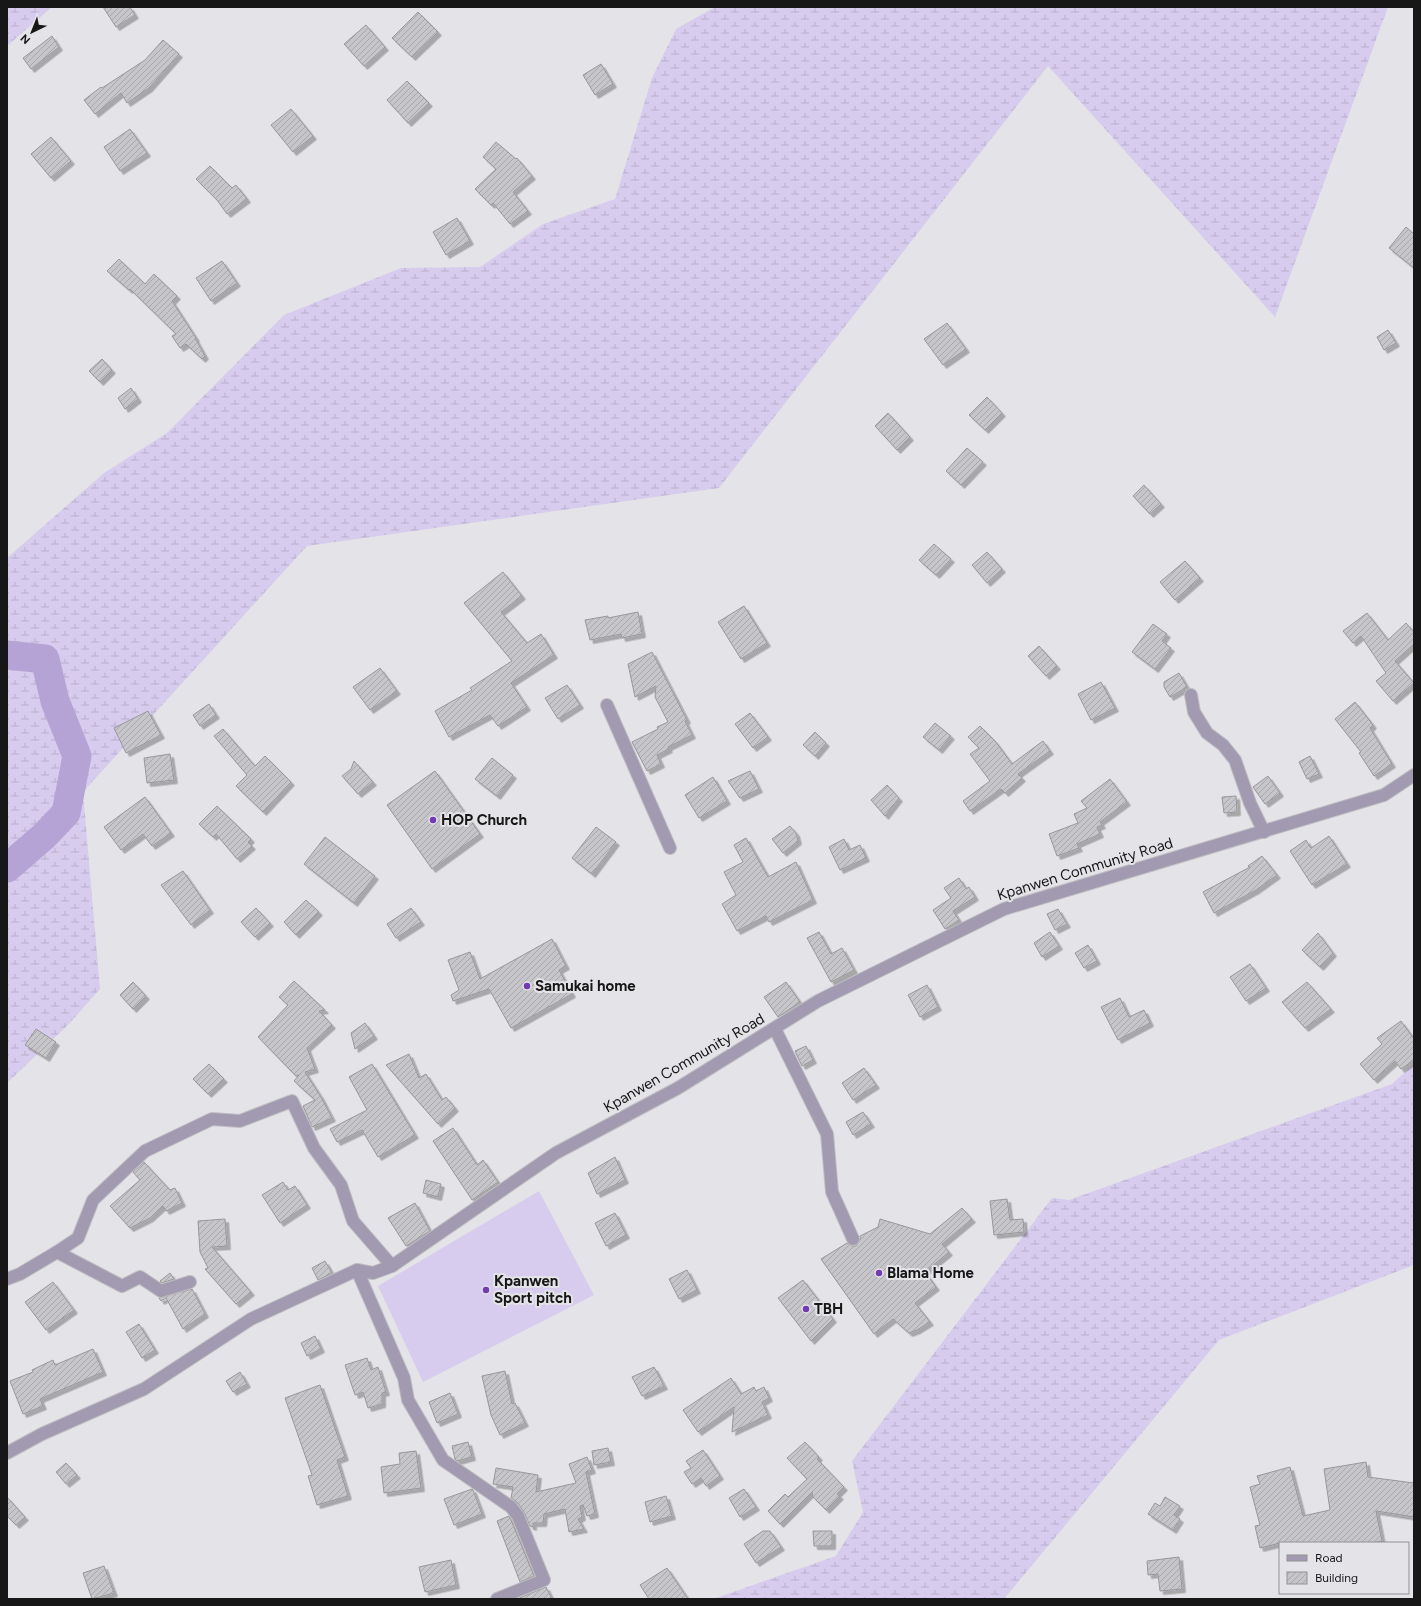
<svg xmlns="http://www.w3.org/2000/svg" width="1421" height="1606" font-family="Figtree,sans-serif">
<defs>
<pattern id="wetland-marsh" width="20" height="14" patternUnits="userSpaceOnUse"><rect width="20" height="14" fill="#d8ccee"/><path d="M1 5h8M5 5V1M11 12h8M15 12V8" fill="none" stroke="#b9aecb"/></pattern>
<pattern id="building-hatch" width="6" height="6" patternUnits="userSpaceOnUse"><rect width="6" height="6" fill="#c6c5c9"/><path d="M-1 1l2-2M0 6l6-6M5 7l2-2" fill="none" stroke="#a9a8ac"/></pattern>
<filter id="shadow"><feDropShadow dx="3.5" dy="3.5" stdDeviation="0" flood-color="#0004"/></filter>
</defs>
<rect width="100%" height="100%" fill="#e4e3e7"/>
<g fill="url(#wetland-marsh)">
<polygon points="7,7 52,7 7,46"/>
<polygon points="715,7 1388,7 1275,317 1048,66 719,488 307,546 83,792 100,989 69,1024 7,1083 7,558 104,473 167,433 284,315 401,268 480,267 543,224 615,199 652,78 676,29"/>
<polygon points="1414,1064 1414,1265 1219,1340 1004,1599 713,1599 836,1556 863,1512 852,1461 1052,1198 1069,1200 1392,1084"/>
</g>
<polygon fill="#d8ccee" points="539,1191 594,1295 423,1382 378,1286"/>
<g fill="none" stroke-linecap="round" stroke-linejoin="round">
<polyline stroke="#b6a3d5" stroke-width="29" points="7,655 45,659 55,701 77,756 66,813 44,836 7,868"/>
</g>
<g fill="url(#building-hatch)" stroke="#98979a" filter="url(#shadow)">
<polygon points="103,7 130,7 135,15 116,27"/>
<polygon points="418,12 438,32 412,57 392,38"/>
<polygon points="366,25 385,47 364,66 344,44"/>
<polygon points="52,36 59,47 31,69 23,58"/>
<polygon points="163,40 179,54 149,88 127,103 121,93 95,114 84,100 101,87 102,88 145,60"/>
<polygon points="601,64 613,84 595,95 583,75"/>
<polygon points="407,81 429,103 408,123 387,100"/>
<polygon points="291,109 313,136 293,152 271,125"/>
<polygon points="130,129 147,153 120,171 104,147"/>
<polygon points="51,137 71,161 51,178 31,154"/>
<polygon points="496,142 516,159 517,158 532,176 513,192 528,211 510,224 493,203 491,205 475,189 496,169 483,157"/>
<polygon points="210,166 232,188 236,185 247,199 227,214 217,200 196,179"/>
<polygon points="457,218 470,241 446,255 433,232"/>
<polygon points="1406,227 1414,234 1414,268 1389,248"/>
<polygon points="119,259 145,284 154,274 177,296 172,301 196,338 195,338 205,356 202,359 186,344 180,348 172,336 176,334 130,289 129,290 107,271"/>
<polygon points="222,261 237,283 211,301 196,278"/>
<polygon points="947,323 966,349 943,365 924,339"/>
<polygon points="1388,330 1396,343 1384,350 1377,337"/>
<polygon points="102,359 112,370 100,382 89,371"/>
<polygon points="131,388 138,399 125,409 118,398"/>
<polygon points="987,397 1002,413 985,430 969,415"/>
<polygon points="888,413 910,437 897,450 875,426"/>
<polygon points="967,448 983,462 961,485 946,471"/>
<polygon points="1144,485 1161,504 1150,514 1133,496"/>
<polygon points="934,544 951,559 936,575 919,560"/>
<polygon points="987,552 1002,569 987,583 972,565"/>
<polygon points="1185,561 1200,578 1175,600 1160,582"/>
<polygon points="503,572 522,596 501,612 527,643 541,634 554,655 511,683 527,707 498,726 490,715 449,737 435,711 472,690 470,688 512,661 464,603"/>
<polygon points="744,606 767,643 741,659 718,622"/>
<polygon points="638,612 642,634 622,638 621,634 590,640 585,620 608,616 608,618"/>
<polygon points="1367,613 1388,640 1406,623 1414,632 1414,644 1395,661 1414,683 1393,701 1376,681 1386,673 1361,636 1353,643 1343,631"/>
<polygon points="1153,624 1167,634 1162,641 1171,648 1155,669 1132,652"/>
<polygon points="1039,646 1057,666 1046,676 1028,656"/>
<polygon points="652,652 687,720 685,721 692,735 668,747 669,749 657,755 661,764 647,771 632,742 658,729 657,727 668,722 655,697 656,686 635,697 628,664"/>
<polygon points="380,668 397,691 370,710 353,687"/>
<polygon points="1179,673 1187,687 1170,697 1164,687 1164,682"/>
<polygon points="1101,682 1115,708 1091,720 1078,694"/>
<polygon points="567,685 580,705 558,719 545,698"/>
<polygon points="1355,702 1373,725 1370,728 1392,764 1374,776 1359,753 1361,752 1335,719"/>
<polygon points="209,704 216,715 200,726 193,715"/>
<polygon points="148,711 161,735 126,753 114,728"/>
<polygon points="750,713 768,737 753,748 735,724"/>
<polygon points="935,723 951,736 939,750 923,737"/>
<polygon points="980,726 995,741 1012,764 1043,741 1050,751 1018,774 1022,778 1005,793 1001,789 970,811 963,801 990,781 970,754 979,748 968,737"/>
<polygon points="223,729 255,766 265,756 291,782 263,812 236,786 247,775 214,736"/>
<polygon points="815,732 826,743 815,756 803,745"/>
<polygon points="170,754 174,780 147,783 144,758"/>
<polygon points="1310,756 1319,774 1307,779 1299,762"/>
<polygon points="492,758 513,775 497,796 475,779"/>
<polygon points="354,761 373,782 358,794 342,776 351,769"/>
<polygon points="435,771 480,834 432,869 387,805"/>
<polygon points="750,771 759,789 740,798 728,781"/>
<polygon points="1268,776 1280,793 1265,804 1253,787"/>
<polygon points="713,777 727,801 699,818 685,795"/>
<polygon points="1110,779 1127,802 1100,822 1102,825 1097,827 1100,834 1077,844 1079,848 1057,856 1049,834 1078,823 1074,814 1087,808 1081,801"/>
<polygon points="887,785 899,798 885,816 871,800"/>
<polygon points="1236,796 1237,812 1224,813 1222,797"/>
<polygon points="145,797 171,833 152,846 143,834 121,850 104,827"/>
<polygon points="217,806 251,839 248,842 252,846 237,859 216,834 213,837 199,824"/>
<polygon points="790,826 796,833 798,841 783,853 772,839"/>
<polygon points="596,827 616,842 592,874 572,858"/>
<polygon points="1329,836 1347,864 1312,885 1290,851 1306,840 1311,848"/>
<polygon points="325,837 375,876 354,903 304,864"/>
<polygon points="746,838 768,877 796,862 813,900 769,922 766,916 737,931 722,904 736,895 724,872 743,862 734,845"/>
<polygon points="844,839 849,850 860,845 866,858 840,870 829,847"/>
<polygon points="1262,856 1277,875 1256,890 1214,913 1203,892 1250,867 1248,866"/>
<polygon points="183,871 210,910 191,925 161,885"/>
<polygon points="959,878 966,889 969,887 975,897 953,911 959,920 945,929 933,910 951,898 944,888"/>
<polygon points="306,900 319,912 296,935 284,922"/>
<polygon points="256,908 270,923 255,937 241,922"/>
<polygon points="411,908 421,922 396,938 387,924"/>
<polygon points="1058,909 1067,924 1055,930 1047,914"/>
<polygon points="819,932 831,954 842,948 854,970 831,982 807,938"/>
<polygon points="1050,932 1059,946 1042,957 1034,943"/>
<polygon points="1318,933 1333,953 1320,967 1302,950"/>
<polygon points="552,939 566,966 559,970 572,994 511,1028 489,989 453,1001 451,995 459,990 448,960 470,952 480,979"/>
<polygon points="1088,945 1097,961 1084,968 1075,953"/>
<polygon points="1250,964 1266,988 1246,1001 1230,977"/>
<polygon points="294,981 325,1010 319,1011 332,1025 307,1048 315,1069 305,1072 321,1097 332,1118 312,1127 303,1106 315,1100 294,1081 299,1075 296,1076 258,1037 288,1005 279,997"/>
<polygon points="133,982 146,996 133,1009 120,995"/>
<polygon points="786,982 800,1002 778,1017 764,997"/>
<polygon points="1307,982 1331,1009 1305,1028 1282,1002"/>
<polygon points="927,985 938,1007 920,1017 908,995"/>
<polygon points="1120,998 1129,1017 1144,1010 1150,1023 1118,1040 1101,1007"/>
<polygon points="1401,1021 1414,1039 1414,1060 1401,1069 1395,1061 1374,1080 1360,1064 1382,1044 1377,1038"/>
<polygon points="365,1023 374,1036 355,1049 351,1033"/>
<polygon points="36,1029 56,1042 46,1058 25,1045"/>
<polygon points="806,1046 813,1060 802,1066 795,1051"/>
<polygon points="409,1054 419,1078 426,1074 442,1100 446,1097 455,1108 438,1124 386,1065"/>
<polygon points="209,1064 224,1079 208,1094 193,1079"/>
<polygon points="372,1064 415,1135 378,1157 362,1130 337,1142 330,1129 367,1110 349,1077"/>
<polygon points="864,1068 876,1085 853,1100 842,1083"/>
<polygon points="863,1112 871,1124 853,1135 846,1122"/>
<polygon points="453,1128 477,1165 483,1160 498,1182 472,1200 433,1141"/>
<polygon points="615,1157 625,1180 597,1194 588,1173"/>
<polygon points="144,1162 170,1190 175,1188 182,1203 166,1211 163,1206 150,1218 130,1228 110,1206 140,1180 133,1172"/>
<polygon points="426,1180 441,1184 438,1197 423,1193"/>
<polygon points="283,1182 288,1190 295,1186 307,1205 280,1223 262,1195"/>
<polygon points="1007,1199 1010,1220 1023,1219 1024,1232 994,1235 990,1201"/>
<polygon points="415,1203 430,1231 406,1246 388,1218"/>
<polygon points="962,1208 972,1219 942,1244 949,1252 925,1272 936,1287 915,1303 930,1322 917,1330 909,1333 893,1319 874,1334 821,1259 847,1243 852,1246 856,1246 860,1240 860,1236 878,1227 880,1219 930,1234"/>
<polygon points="615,1213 626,1235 606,1246 595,1223"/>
<polygon points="225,1219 227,1246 212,1247 251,1292 236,1304 205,1269 208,1268 200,1252 198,1221"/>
<polygon points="325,1261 332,1273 318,1280 312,1268"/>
<polygon points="687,1270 697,1290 679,1299 669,1279"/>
<polygon points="170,1273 174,1279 162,1283 160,1281"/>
<polygon points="803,1280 833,1319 811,1341 778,1298"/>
<polygon points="53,1282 74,1310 46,1330 25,1302"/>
<polygon points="192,1289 205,1314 183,1329 166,1298 161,1301 159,1298"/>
<polygon points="139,1324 155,1350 142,1358 126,1332"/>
<polygon points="315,1336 321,1349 307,1356 301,1343"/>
<polygon points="93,1349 103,1372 40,1399 43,1406 23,1414 10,1381 33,1372 32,1370 53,1360 55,1365"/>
<polygon points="367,1358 371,1370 378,1367 386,1392 382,1393 382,1404 368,1408 363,1392 355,1395 345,1365"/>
<polygon points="654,1367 664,1386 642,1396 632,1377"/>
<polygon points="505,1371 512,1404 515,1403 525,1423 500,1435 491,1415 482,1376"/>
<polygon points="240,1372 247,1384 233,1392 226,1381"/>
<polygon points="731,1378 741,1394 754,1387 756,1391 764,1387 769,1398 762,1402 768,1415 732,1432 734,1407 698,1432 683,1410"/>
<polygon points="320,1385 345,1457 337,1460 348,1496 317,1505 308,1476 312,1475 285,1398"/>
<polygon points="450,1393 458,1414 437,1423 429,1402"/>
<polygon points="468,1442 472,1457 457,1461 455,1459 452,1446"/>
<polygon points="805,1442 819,1457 817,1459 844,1487 837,1494 840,1496 826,1510 813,1497 812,1492 780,1524 768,1511 785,1494 788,1497 807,1479 787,1458"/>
<polygon points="608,1448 611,1462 594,1465 592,1451"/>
<polygon points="703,1450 720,1476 706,1486 701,1478 692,1484 684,1472 691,1468 686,1461"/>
<polygon points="416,1451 421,1488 384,1493 381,1467 400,1464 399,1453"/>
<polygon points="587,1457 592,1470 586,1472 595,1514 587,1516 583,1505 580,1506 582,1517 578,1519 584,1529 569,1532 565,1509 544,1514 543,1523 533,1523 533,1527 530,1526 524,1512 517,1502 511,1498 513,1487 493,1484 496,1468 538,1475 536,1492 576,1483 569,1464"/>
<polygon points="1366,1462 1368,1477 1414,1483 1414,1517 1376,1511 1382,1541 1373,1543 1280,1543 1260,1548 1255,1526 1260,1525 1250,1487 1260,1484 1257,1476 1290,1467 1303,1516 1330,1510 1324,1469"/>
<polygon points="66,1463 77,1475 66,1484 56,1472"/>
<polygon points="472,1489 473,1490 482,1514 454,1525 444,1499"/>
<polygon points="744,1489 756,1507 740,1517 729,1498"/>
<polygon points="666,1496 672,1516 650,1522 645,1502"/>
<polygon points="7,1497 25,1517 16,1525 7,1516"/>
<polygon points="1165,1497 1180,1506 1174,1515 1180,1519 1173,1530 1148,1514 1155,1503 1160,1506"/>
<polygon points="509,1516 511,1520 534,1576 520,1582 497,1521"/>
<polygon points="763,1531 770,1531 781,1547 756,1563 744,1544"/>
<polygon points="813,1531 832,1531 832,1546 814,1546"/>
<polygon points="1179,1557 1182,1589 1160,1591 1158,1574 1148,1575 1147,1561"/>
<polygon points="451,1560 456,1585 425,1592 419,1567"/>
<polygon points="104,1566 114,1593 92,1599 83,1573"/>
<polygon points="667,1568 688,1599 649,1599 640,1585"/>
<polygon points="546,1587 552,1599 517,1599"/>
</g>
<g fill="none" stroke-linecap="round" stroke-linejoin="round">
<defs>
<g id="minor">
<polyline points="1191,695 1194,712 1207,733 1223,745 1235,760 1250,803 1264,832"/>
<polyline points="607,705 670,848"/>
<polyline points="775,1029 827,1134 832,1192 853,1239"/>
<polyline points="57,1252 78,1238 93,1200 145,1151 212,1119 240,1121 292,1101 314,1148 341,1185 353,1221 392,1266"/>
<polyline points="357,1270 404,1378 408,1400 443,1460 511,1507 518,1516 544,1580 497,1599"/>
<polyline points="7,1279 20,1274 57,1252 122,1286 140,1277 161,1291 190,1282"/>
<polyline points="7,1453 42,1434 144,1389 251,1319 357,1270 373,1273 392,1266 556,1153 678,1088 818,1001 1004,909 1384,795 1414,775"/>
</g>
</defs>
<use href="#minor" stroke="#bfbec2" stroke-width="14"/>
<use href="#minor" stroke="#a29ab0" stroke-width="12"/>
</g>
<g fill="#733bb2" stroke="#e4e3e7" stroke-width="1.5">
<circle cx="433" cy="820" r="4"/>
<circle cx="527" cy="986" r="4"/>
<circle cx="879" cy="1273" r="4"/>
<circle cx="486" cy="1290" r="4"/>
<circle cx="806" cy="1309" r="4"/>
</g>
<g text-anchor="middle" stroke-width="4" stroke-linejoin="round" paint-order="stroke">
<g font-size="15" font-weight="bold" fill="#171718" stroke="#e4e3e7" text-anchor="start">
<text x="441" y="825">HOP Church</text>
<text x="535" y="991">Samukai home</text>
<text x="887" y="1278">Blama Home</text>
<text x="494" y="1286">Kpanwen<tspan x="494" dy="17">Sport pitch</tspan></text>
<text x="814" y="1314">TBH</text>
</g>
<g font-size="15" fill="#171718" stroke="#e4e3e7">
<text transform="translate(1085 869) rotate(-17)" y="5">Kpanwen Community Road</text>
<text transform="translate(684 1063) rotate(-30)" y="5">Kpanwen Community Road</text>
</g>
</g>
<rect width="1421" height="1606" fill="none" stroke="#171718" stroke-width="16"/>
<rect x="1279" y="1542" width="130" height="52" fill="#e4e3e7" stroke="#929194"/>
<rect x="1287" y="1555" width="20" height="6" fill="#a29ab0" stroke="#929194"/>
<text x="1315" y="1562" font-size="12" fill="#171718">Road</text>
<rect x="1287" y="1572" width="20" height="12" fill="url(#building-hatch)" stroke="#929194"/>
<text x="1315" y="1582" font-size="12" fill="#171718">Building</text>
<g transform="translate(32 32) rotate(223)" stroke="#e4e3e7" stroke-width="3" paint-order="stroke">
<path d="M0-3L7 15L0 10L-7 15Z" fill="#171718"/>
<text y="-6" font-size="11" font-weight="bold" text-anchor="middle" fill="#171718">N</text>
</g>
</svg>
